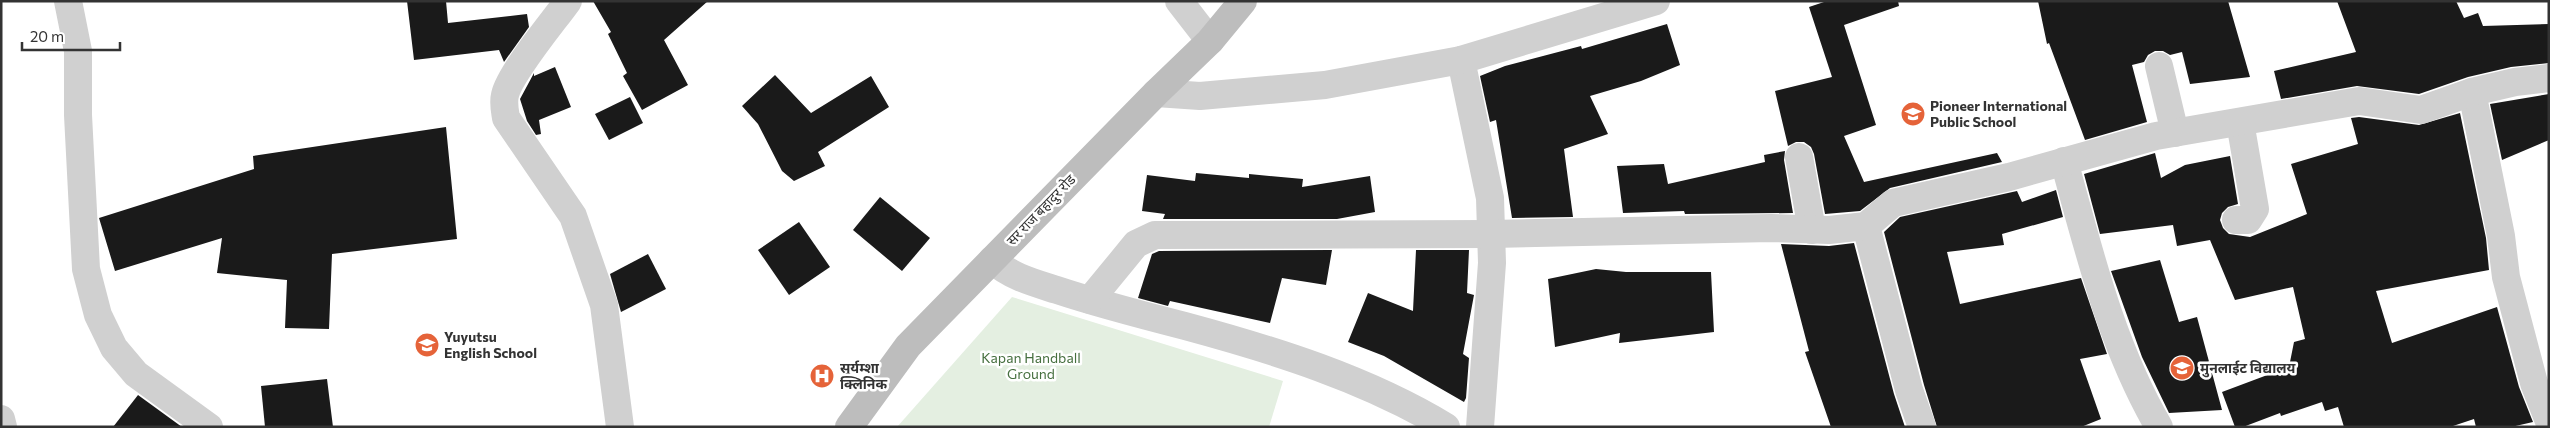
<svg xmlns="http://www.w3.org/2000/svg" width="2550" height="428" font-family="Commissioner,'Noto Sans Devanagari',sans-serif">
<rect width="100%" height="100%" fill="#fff"/>
<polygon fill="#e4efe1" points="1012,297 1283,381 1269,427 897,427"/>
<g fill="#1a1a1a">
<polygon points="407,1 446,1 448,23 527,14 529,27 504,62 499,50 414,60"/>
<polygon points="593,1 708,1 664,40 688,85 642,110 623,76 627,73 608,34 611,32"/>
<polygon points="1827,1 1898,1 1899,6 1844,25 1876,125 1844,136 1864,182 1997,153 2002,162 1890,188 1860,211 1825,214 1814,154 1811,147 1804,142 1796,142 1788,146 1775,91 1832,77 1809,7"/>
<polygon points="2038,1 2228,1 2250,77 2190,84 2182,52 2170,55 2163,51 2155,51 2148,55 2144,62 2132,65 2147,122 2085,140 2049,43 2047,44"/>
<polygon points="2337,1 2456,1 2464,18 2478,13 2483,26 2549,24 2549,63 2511,67 2468,77 2419,94 2357,86 2281,99 2274,71 2356,52"/>
<polygon points="1667,24 1680,65 1641,81 1590,96 1608,134 1564,149 1573,217 1512,218 1496,120 1490,122 1480,76 1505,66 1581,46 1582,49"/>
<polygon points="555,67 571,107 539,120 541,134 536,135 527,121 520,99 534,73 534,76"/>
<polygon points="775,75 811,113 871,76 889,107 818,152 825,166 794,181 782,171 758,124 742,106"/>
<polygon points="2549,94 2549,140 2502,160 2490,104"/>
<polygon points="630,97 643,123 609,140 595,114"/>
<polygon points="2460,113 2486,238 2489,270 2376,291 2392,343 2497,307 2519,387 2533,422 2511,427 2476,427 2474,419 2450,427 2344,427 2338,407 2325,411 2322,402 2281,416 2280,413 2243,427 2235,427 2222,392 2289,367 2294,342 2305,339 2293,287 2235,300 2210,240 2177,246 2173,225 2100,234 2084,174 2155,153 2161,178 2185,165 2230,156 2238,204 2228,207 2222,213 2220,220 2223,228 2229,234 2250,237 2307,214 2291,164 2358,144 2351,118 2359,117 2419,125"/>
<polygon points="446,127 457,239 332,254 329,329 285,328 287,280 217,273 222,238 115,271 99,218 254,169 253,156"/>
<polygon points="1785,151 1784,160 1793,213 1685,214 1684,211 1623,213 1617,166 1664,164 1668,184 1765,162 1764,155"/>
<polygon points="1196,173 1249,178 1249,174 1303,179 1302,187 1370,176 1375,212 1337,219 1163,219 1165,214 1142,211 1147,175 1195,181"/>
<polygon points="2056,190 2063,217 2002,234 2004,245 1947,252 1960,304 2081,278 2107,354 2080,359 2101,419 2081,427 1937,427 1924,385 1884,232 1900,217 2017,191 2022,202"/>
<polygon points="880,197 930,238 902,271 853,230"/>
<polygon points="799,222 830,267 789,295 758,250"/>
<polygon points="1854,243 1894,394 1905,427 1831,427 1805,352 1809,351 1781,244 1829,246"/>
<polygon points="1332,250 1326,285 1282,278 1270,323 1170,301 1168,306 1138,298 1152,254 1159,251"/>
<polygon points="1416,250 1469,250 1467,293 1474,295 1463,354 1469,358 1466,398 1464,402 1384,356 1348,342 1368,293 1413,311"/>
<polygon points="648,254 666,289 621,312 610,274"/>
<polygon points="2160,260 2179,322 2197,317 2222,410 2169,413 2142,357 2111,271"/>
<polygon points="1596,269 1626,272 1711,272 1714,332 1619,343 1620,333 1555,347 1548,279"/>
<polygon points="327,379 333,427 265,427 261,386"/>
<polygon points="138,395 182,427 113,427"/>
</g>
<g fill="none" stroke-linecap="round" stroke-linejoin="round">
<g stroke="#d0d0d0" stroke-width="28">
<polyline points="68,1 78,51 78,115 86,269 98,315 114,348 136,374 209,427"/>
<path d="M568,1C553,22 510,73 505,95C503,103 505,111 506,118L573,216L604,305L620,427"/>
<polyline points="1179,1 1210,41"/>
<polyline points="1461,60 1490,198 1492,263 1480,427"/>
<polyline points="2159,66 2175,133"/>
<polyline points="2472,92 2501,236 2506,277 2534,383 2549,421"/>
<polyline points="1156,93 1200,96 1325,85 1461,60 1656,1"/>
<polyline points="1799,157 1812,230"/>
<path d="M2064,161C2089,251 2111,345 2159,427"/>
<polyline points="2236,220 2248,220 2255,209 2240,122"/>
<polyline points="1866,226 1909,390 1922,427"/>
<path d="M992,260C1012,277 1032,282 1057,290C1099,304 1142,315 1185,326C1274,350 1367,379 1446,427"/>
<polyline points="1090,300 1136,244 1155,235 1491,234 1771,228 1829,230 1866,226 1893,203 2009,177 2156,136 2359,101 2421,110 2472,92 2515,82 2549,78"/>
<polyline points="1,419 3,427"/>
</g>
<polyline stroke="#bdbdbd" stroke-width="28" points="849,427 908,346 1156,93 1210,41 1243,1"/>
</g>
<defs>
<symbol id="school-disc" viewBox="-11 -11 22 22"><circle r="9.5" fill="#e56339" stroke="#fff"/><path d="M0-5L7-2L0 1L-7-2ZM-4 1L0 2.5L4 1V4Q0 6-4 4Z" fill="#fff"/></symbol>
<symbol id="hospital-disc" viewBox="-11 -11 22 22"><circle r="9.5" fill="#e56339" stroke="#fff"/><path d="M-5-5h3v3.5h4V-5h3V5h-3V1.5h-4V5h-3Z" fill="#fff"/></symbol>
</defs>
<g fill-rule="evenodd">
<use href="#school-disc" x="1899" y="100" width="28" height="28"/>
<use href="#school-disc" x="413" y="331" width="28" height="28"/>
<use href="#school-disc" x="2168" y="354" width="28" height="28"/>
<use href="#hospital-disc" x="808" y="362" width="28" height="28"/>
</g>
<g text-anchor="middle" stroke-width="5" stroke-linejoin="round" paint-order="stroke">
<g font-size="14" font-weight="bold" fill="#333" stroke="#fff" text-anchor="start">
<text x="1930" y="111">Pioneer International<tspan x="1930" dy="16">Public School</tspan></text>
<text x="444" y="342">Yuyutsu<tspan x="444" dy="16">English School</tspan></text>
<text x="840" y="373">सूर्यम्शा<tspan x="840" dy="16">क्लिनिक</tspan></text>
<text x="2200" y="373">मुनलाईट विद्यालय</text>
</g>
<g font-size="14" fill="#333" stroke="#fff">
<text transform="translate(1041 210) rotate(-46)" y="5">सर राज बहादुर रोड</text>
</g>
<g font-size="14" fill="#466f3f" stroke="#fff">
<text x="1031" y="363">Kapan Handball<tspan x="1031" dy="16">Ground</tspan></text>
</g>
</g>
<rect width="2550" height="428" fill="none" stroke="#333333" stroke-width="5"/>
<path d="M22 42v8h98v-8" fill="none" stroke="#333333" stroke-width="2.5"/>
<text x="30" y="42" font-size="15" fill="#333333" stroke="#ffffff" stroke-width="4" paint-order="stroke">20 m</text>
</svg>
